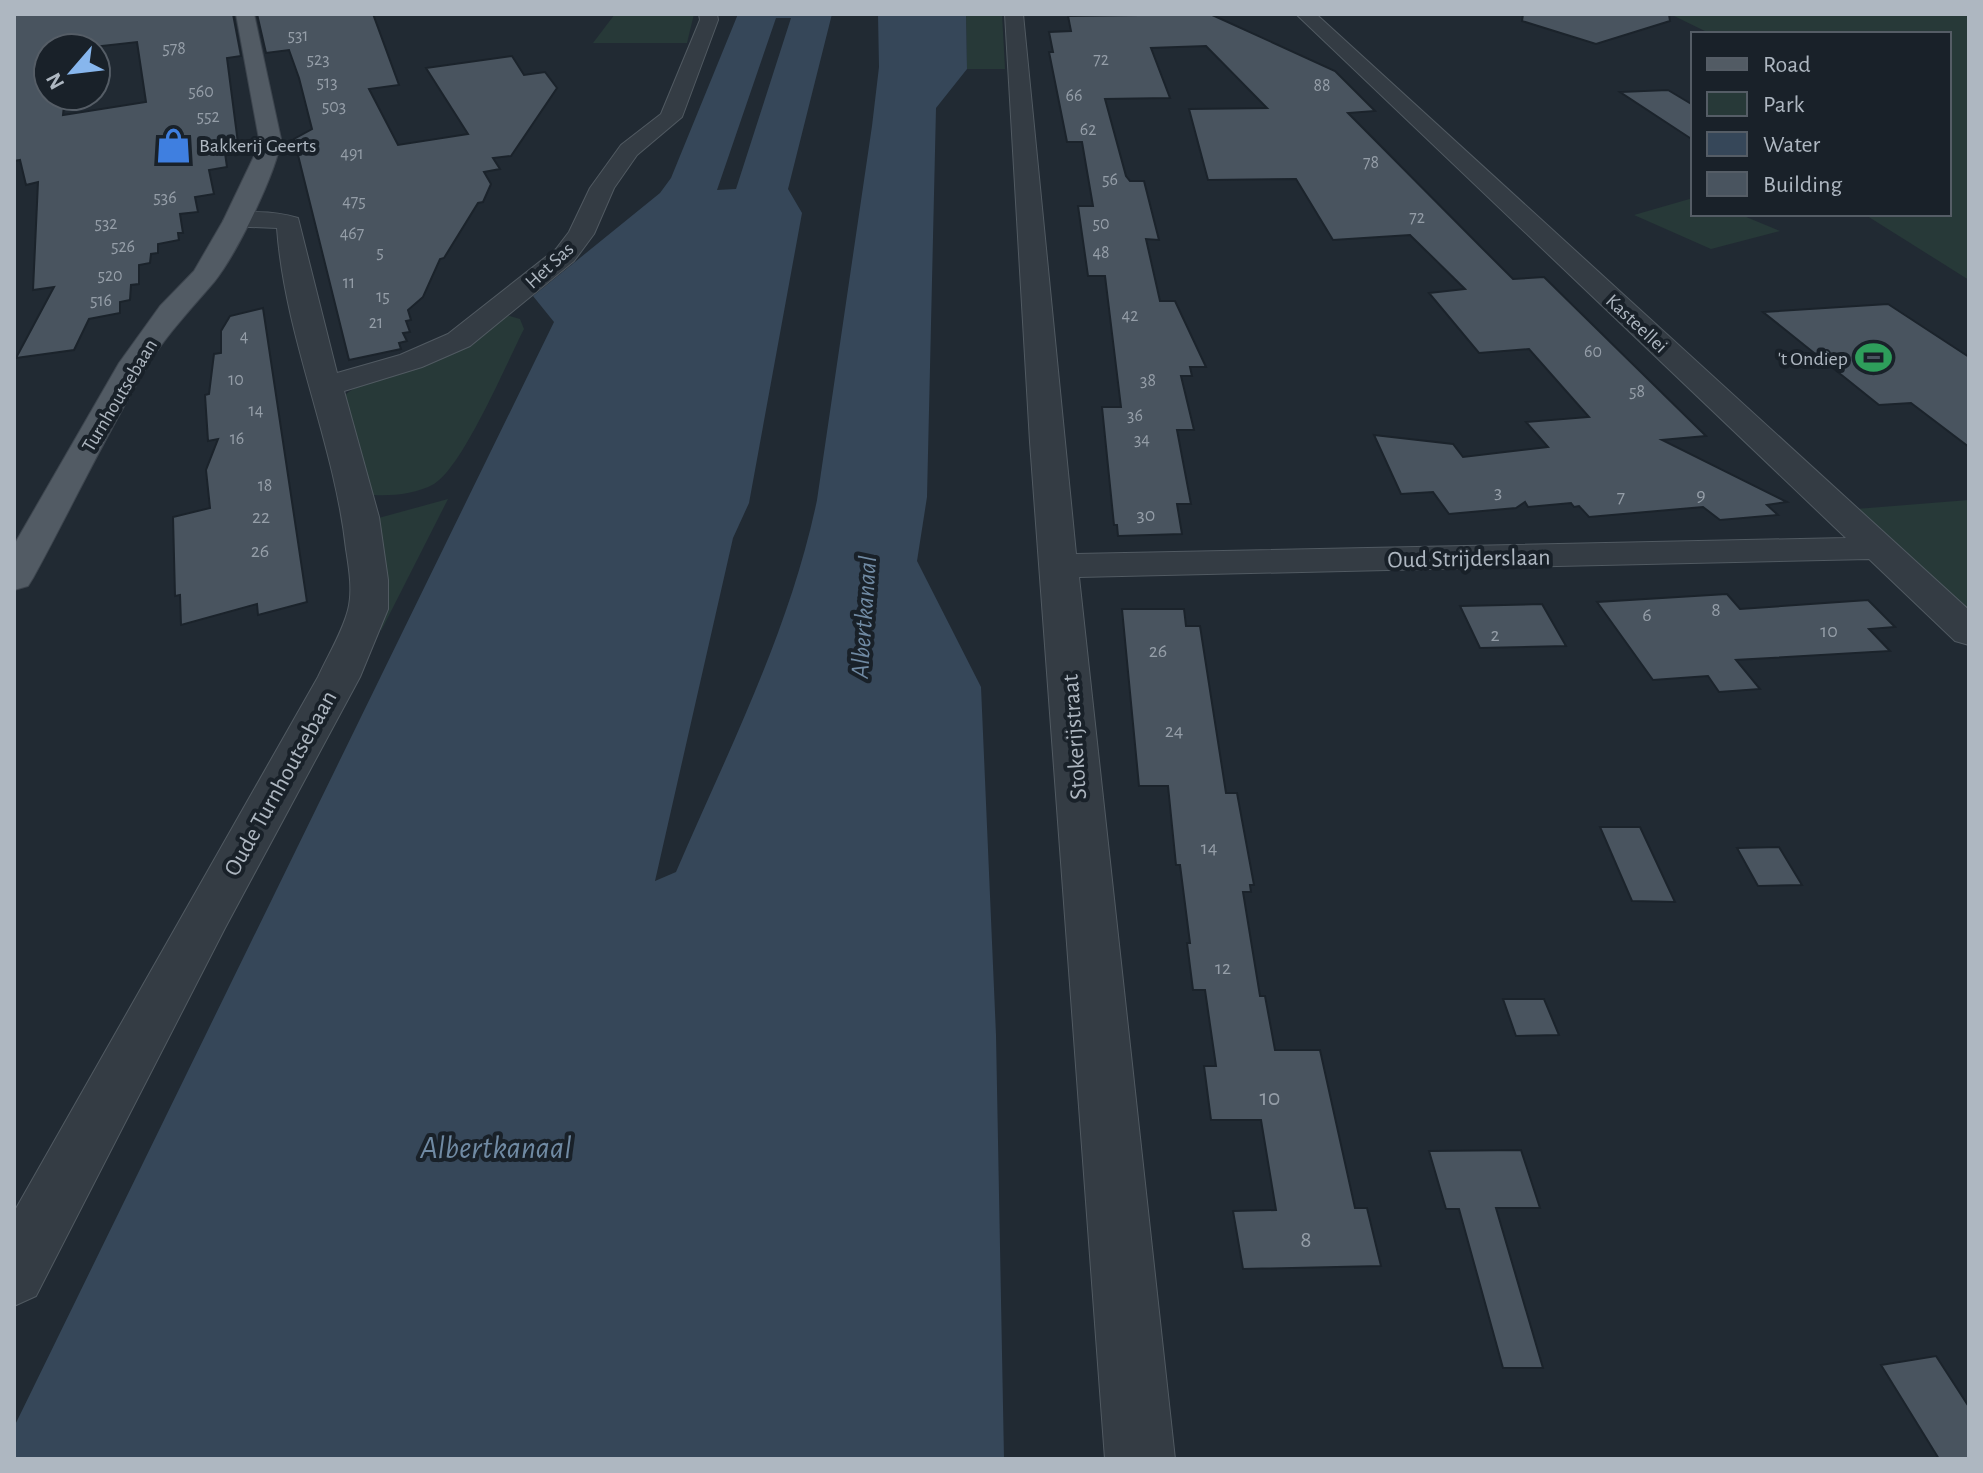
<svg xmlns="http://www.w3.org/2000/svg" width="1983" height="1473" font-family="'Alegreya Sans',sans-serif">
<rect width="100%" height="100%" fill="#212a33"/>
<g fill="#273938">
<polygon points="615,14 694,14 687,43 593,43"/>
<polygon points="966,14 1002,14 1005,69 967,69"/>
<polygon points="1670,14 1969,14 1969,280 1864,214 1949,214 1949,34 1711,34"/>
<polygon points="1693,198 1693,214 1739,214 1780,231 1711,249 1634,215"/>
<path d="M503,314L520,319L524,329C507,362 463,467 434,484C416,494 393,496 373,495L345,395C367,377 394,377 420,368C453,355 476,336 503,314Z"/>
<polygon points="448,499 381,631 375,519"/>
<polygon points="1969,500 1969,612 1856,509"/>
</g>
<path fill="#364759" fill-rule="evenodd" d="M738,14H832L788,189L802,213L749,503L733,538L655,881L676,872C728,751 790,630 817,500L872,126L879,67L878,14H966L967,69L936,108L927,497L917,561L981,687L996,1035L1004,1459H14V1427L554,322L533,296L660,193L671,178ZM776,18H791L736,189L717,190Z"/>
<g fill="#49545f" stroke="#1b232b" stroke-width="2" fill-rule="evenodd">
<path d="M14,14H233L241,56L227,58L238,143L224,146L227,167L209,170L214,194L195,197L198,212L180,214L183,233H178L179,240L158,244V253L151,254L150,263L139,265V284L131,285L130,300L120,302V313L89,319L74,350L16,358L54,287L33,290L38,182L26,185L20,160L14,161ZM137,42L146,102L63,115L65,96H48V48H84Z"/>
<polygon points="257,14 373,14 399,85 369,89 398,145 468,134 426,68 512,56 524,75 545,72 557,88 511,156 493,158 500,169 484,172 491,184 483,202 478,203 444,258 440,259 423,297 408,310 411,320 406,321 410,332 403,333 407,341 399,343 401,349 349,360 294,139 312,129 299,78 289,50 266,53"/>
<polygon points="1210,14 1335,71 1375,111 1348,113 1480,246 1513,279 1544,277 1706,436 1662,440 1787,502 1767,505 1778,515 1720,520 1703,507 1589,517 1579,506 1574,507 1571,503 1528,507 1525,502 1516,508 1449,514 1433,492 1401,494 1374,435 1453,444 1463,457 1548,447 1526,422 1589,417 1529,349 1479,353 1429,293 1465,289 1410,235 1333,240 1296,179 1208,180 1189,109 1267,108 1206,46 1151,48 1170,98 1105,99 1126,176 1130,181 1144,181 1159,240 1146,239 1160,301 1175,301 1206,367 1190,367 1192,376 1181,376 1194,430 1177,430 1191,504 1177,504 1182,534 1118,536 1117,525 1114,525 1102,407 1121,407 1105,276 1088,276 1078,206 1093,206 1082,142 1067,142 1049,52 1053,52 1049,32 1071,31 1068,16"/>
<polygon points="1523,14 1669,14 1670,21 1596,44 1522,21"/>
<polygon points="1668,90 1693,105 1693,140 1620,92"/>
<polygon points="1888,304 1969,357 1969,447 1911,403 1879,405 1763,312"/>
<polygon points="263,308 307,602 258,615 257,604 181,625 180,595 175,596 173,517 210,508 206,470 218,439 208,441 205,395 209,394 214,354 221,353 221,331 230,316"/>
<polygon points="1727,594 1740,609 1868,600 1895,627 1869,629 1890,651 1736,660 1760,689 1719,692 1708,676 1653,680 1597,602"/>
<polygon points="1542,604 1566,646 1480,648 1460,606"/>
<polygon points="1122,609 1184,609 1186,626 1200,626 1226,793 1237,793 1254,885 1250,885 1251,892 1243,892 1260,996 1265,996 1275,1050 1320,1050 1355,1208 1367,1208 1381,1266 1243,1269 1233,1211 1276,1210 1261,1120 1211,1120 1204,1066 1216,1066 1205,990 1193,990 1187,943 1190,943 1180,865 1176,865 1168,786 1139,786"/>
<polygon points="1600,827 1640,827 1675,902 1632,901"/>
<polygon points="1779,847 1802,885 1758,886 1737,848"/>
<polygon points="1503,999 1544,999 1559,1035 1516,1036"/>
<polygon points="1521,1150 1540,1208 1496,1208 1543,1368 1503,1368 1459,1209 1446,1209 1429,1151"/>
<polygon points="1936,1356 1969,1407 1969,1459 1939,1459 1881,1365"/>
</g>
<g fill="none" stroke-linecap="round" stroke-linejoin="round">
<defs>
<g id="minor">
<path d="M699,14H717L718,20L682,117L637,155L614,188L594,234L574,261L470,346L422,367L344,391L379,517L388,580V609L360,677L225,928L36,1296L14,1306V1212L318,677C328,655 342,633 348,610C353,591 349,568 346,549C334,440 285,338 277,228L227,226L223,221L227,216C251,210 274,211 298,218L337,373L400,355L448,334L556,249L569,232L590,188L621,145L661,114L700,20Z"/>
<polygon points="1005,14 1023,14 1076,554 1846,538 1296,14 1316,14 1969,610 1969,645 1955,641 1869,559 1079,577 1175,1459 1105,1459 1030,442"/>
</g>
<path id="major" d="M236,14H254L281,139C277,172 236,255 214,282C191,309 168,333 149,363C107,432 72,507 33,578L28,586L14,590V545L119,363L160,306L194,271L223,221L256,152L259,139Z"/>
</defs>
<use href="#minor" stroke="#515a62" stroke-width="2"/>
<use href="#major" stroke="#3d454e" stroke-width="2"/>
<use href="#minor" fill="#343c44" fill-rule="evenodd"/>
<use href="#major" fill="#525b64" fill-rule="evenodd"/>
</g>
<defs>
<symbol id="shop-bare" viewBox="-9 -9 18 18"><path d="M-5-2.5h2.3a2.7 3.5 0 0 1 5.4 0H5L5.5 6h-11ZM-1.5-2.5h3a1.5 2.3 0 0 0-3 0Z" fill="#3f7fe0" stroke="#192129" stroke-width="2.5" paint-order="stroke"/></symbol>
<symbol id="stadium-bare" viewBox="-9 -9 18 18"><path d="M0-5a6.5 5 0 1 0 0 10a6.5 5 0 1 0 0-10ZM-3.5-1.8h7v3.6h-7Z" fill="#2e9e5b" stroke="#192129" stroke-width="2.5" paint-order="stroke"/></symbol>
</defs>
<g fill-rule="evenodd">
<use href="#shop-bare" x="148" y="120" width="51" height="51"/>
<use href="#stadium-bare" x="1848" y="332" width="51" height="51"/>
</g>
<g text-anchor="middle" stroke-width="8" stroke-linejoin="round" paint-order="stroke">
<g font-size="18" fill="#959ea8">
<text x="298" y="41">531</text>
<text x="174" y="54">578</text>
<text x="318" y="65">523</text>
<text x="1101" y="65">72</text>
<text x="327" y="88">513</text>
<text x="1322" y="91">88</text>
<text x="201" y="97">560</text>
<text x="1074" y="101">66</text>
<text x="334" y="112">503</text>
<text x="208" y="122">552</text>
<text x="1088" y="135">62</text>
<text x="352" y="159">491</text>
<text x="1371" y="168">78</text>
<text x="1110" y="185">56</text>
<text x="165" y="203">536</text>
<text x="354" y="207">475</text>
<text x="1417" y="223">72</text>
<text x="106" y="229">532</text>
<text x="1101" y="229">50</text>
<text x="352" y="239">467</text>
<text x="123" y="252">526</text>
<text x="380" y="258">5</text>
<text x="1101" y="258">48</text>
<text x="110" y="281">520</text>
<text x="349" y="288">11</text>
<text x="383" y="302">15</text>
<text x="101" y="306">516</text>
<text x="1130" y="321">42</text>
<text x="376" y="328">21</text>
<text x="244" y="342">4</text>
<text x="1593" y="357">60</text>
<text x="236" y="385">10</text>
<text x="1148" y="386">38</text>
<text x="1637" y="397">58</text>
<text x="256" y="416">14</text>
<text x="1135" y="421">36</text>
<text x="237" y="444">16</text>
<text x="1142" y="445">34</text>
<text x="265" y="491">18</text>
</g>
<g font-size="20" fill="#aeb7c1" stroke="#192129" text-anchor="start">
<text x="199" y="152">Bakkerij Geerts</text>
<text x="1848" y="365" text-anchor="end">'t Ondiep</text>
</g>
<g font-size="20" fill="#aeb7c1" stroke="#192129">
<text transform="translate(549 265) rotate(-43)" y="7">Het Sas</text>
<text transform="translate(1637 323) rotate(43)" y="7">Kasteellei</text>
<text transform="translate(119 395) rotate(-59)" y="7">Turnhoutsebaan</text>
</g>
<g font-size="20" fill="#959ea8">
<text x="1498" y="498">3</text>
<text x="1701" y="501">9</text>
<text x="1621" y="503">7</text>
<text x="1146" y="521">30</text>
<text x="261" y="523">22</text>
<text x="260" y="557">26</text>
<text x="1716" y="616">8</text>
<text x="1647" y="621">6</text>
<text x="1829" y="637">10</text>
<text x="1495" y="641">2</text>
<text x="1158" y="657">26</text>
<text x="1174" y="737">24</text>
<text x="1209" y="854">14</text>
<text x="1223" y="974">12</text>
</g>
<g font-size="24" fill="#aeb7c1" stroke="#192129">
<text transform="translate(1469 558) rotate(-1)" y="8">Oud Strijderslaan</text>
<text transform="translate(1074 737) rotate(-94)" y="8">Stokerijstraat</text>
<text transform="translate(280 783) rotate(-61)" y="8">Oude Turnhoutsebaan</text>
</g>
<g font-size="24" fill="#959ea8">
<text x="1270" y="1105">10</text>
<text x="1306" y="1247">8</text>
</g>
<g font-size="26" font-style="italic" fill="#708aa3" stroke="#192129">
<text transform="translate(863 617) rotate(-86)" y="9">Albertkanaal</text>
</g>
<g font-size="32" font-style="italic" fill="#708aa3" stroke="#192129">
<text x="496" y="1158">Albertkanaal</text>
</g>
</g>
<rect width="1983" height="1473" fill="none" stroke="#aeb7c1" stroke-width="32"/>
<rect x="1691" y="32" width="260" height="184" fill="#192129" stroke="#555d66" stroke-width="2"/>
<rect x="1707" y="58" width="40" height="12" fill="#525b64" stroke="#555d66" stroke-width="2"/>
<text x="1763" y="72" font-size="24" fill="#aeb7c1">Road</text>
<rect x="1707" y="92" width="40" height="24" fill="#273938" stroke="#555d66" stroke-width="2"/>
<text x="1763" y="112" font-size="24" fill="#aeb7c1">Park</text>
<rect x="1707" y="132" width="40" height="24" fill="#364759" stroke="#555d66" stroke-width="2"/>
<text x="1763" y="152" font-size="24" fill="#aeb7c1">Water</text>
<rect x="1707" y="172" width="40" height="24" fill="#49545f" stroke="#555d66" stroke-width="2"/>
<text x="1763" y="192" font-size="24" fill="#aeb7c1">Building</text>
<g transform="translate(72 72) rotate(242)"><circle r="38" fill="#192129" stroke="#555d66" stroke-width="2"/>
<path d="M0-6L14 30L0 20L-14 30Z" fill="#87b6ed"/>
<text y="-12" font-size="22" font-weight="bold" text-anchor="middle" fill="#aeb7c1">N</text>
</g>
</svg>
